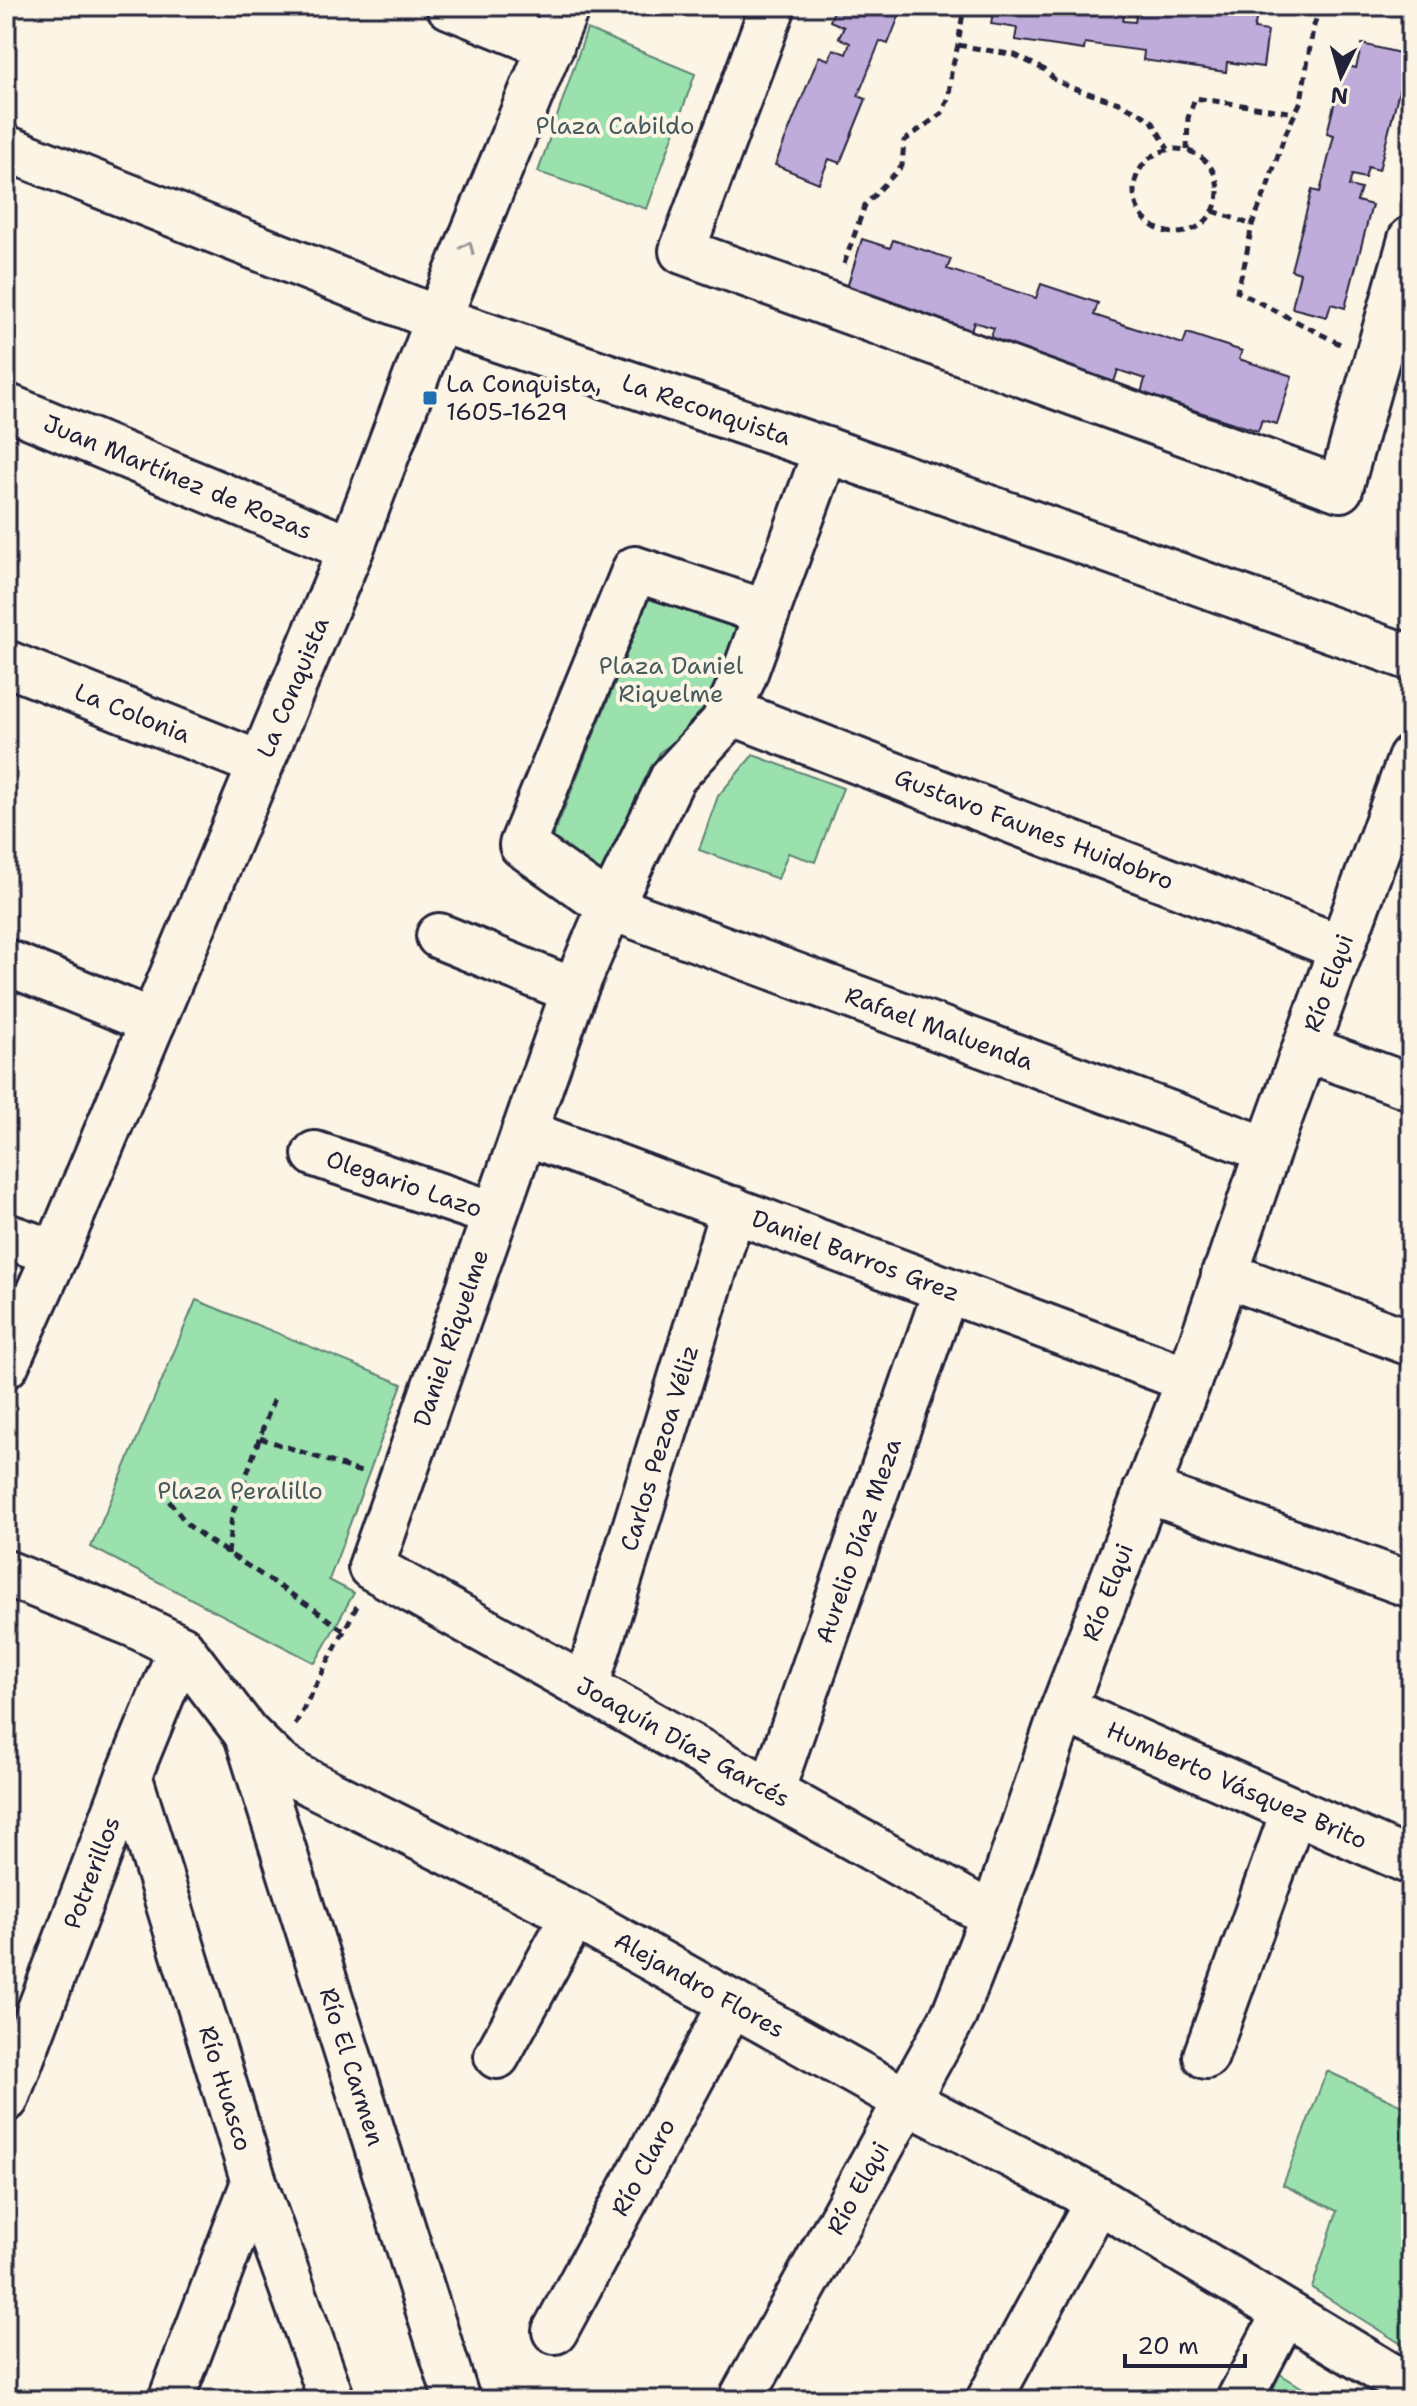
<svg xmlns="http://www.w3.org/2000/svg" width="1417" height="2406" font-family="'Shantell Sans',sans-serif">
<rect width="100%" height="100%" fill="#fcf5e5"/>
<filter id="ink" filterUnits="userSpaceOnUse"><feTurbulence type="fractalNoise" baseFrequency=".0125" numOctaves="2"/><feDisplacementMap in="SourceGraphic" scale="16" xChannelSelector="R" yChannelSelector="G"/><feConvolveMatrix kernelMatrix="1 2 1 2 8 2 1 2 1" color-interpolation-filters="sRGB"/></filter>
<g filter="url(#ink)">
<g fill="#9be1ae" stroke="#5e8274" stroke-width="2">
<polygon points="587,29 695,74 647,209 538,172"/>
<polygon points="649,598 742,630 713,716 660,752 605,880 552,839"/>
<polygon points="753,755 843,788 815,862 788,853 778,879 699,850 718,796"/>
<polygon points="196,1300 402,1384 329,1580 354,1593 315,1663 91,1547"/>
<polygon points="1327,2071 1411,2110 1411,2350 1312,2288 1337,2211 1283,2185"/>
<polygon points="1280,2374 1322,2400 1268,2400"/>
</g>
<g fill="#c0acdb" stroke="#22223b" stroke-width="2">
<polygon points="517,6 545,6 542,16"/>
<polygon points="836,6 903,6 888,44 880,41 858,96 866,99 840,163 829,159 819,183 775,165 819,56 829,60 833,49 846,54 850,43 839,38 844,27 830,21"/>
<polygon points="994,6 1118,6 1126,7 1123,21 1135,22 1137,11 1150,12 1151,6 1200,6 1257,15 1254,29 1268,31 1263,67 1227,62 1226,72 1143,60 1144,51 1085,43 1084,50 1015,40 1017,28 991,24"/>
<polygon points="1362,44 1408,55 1379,170 1368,167 1365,178 1352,175 1349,186 1361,189 1357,201 1372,205 1345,308 1331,304 1327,317 1292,308 1300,273 1291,270 1312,190 1320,192 1334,135 1327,133 1344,65 1356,68"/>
<polygon points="862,239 890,248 893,240 951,259 947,269 1036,298 1041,284 1098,303 1094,315 1183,344 1187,333 1242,351 1239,359 1292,376 1277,424 1262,420 1258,431 1141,393 1145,379 1118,370 1114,382 989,341 994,328 974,322 970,334 845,294"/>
</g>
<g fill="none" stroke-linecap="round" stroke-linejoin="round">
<defs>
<g id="minor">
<polyline points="449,6 551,47"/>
<polyline points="773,6 682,251 1340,489 1411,239"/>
<path id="s1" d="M6,148L438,319L826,450L1411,658"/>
<path id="s2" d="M6,406L351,549"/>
<path id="s3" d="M826,450L743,678L723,723L673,777L610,907L574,991L371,1567L993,1916"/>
<path id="s4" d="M767,613L635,569L522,845L610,907L1268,1150"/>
<path id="s5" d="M6,663L260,764"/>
<path id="s6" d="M728,711L1342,948"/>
<polyline points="439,936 574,991"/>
<polyline points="6,962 153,1022"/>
<polyline points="1306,1049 1411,1087"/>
<path id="s7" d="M524,1132L1189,1380"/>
<path id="s8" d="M315,1154L494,1214"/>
<polyline points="6,1236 56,1253"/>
<polyline points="1224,1274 1411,1343"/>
<path id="s9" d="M6,1365L56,1253L351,549L438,319L567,6"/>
<polyline points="1146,1490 1411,1585"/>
<path id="s10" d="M6,1573L133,1624L181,1648L246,1733L276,1762L298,1777L574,1915L907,2101L1098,2200L1411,2388"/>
<path id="s11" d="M586,1687L733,1209"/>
<path id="s12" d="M1063,1709L1411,1862"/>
<path id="s13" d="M247,1735L457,2400"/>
<path id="s14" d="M129,1775L254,2182L332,2400"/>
<path id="s15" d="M771,1792L946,1290"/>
<polyline points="497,2056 574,1915"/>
<polyline points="1206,2056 1294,1810"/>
<path id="s16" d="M6,2099L129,1775L181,1648"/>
<path id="s17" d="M555,2331L732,2003"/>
<polyline points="171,2400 254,2182"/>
<path id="s18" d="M741,2400L954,2015L993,1916L1063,1709L1189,1380L1268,1150L1411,757"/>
<polyline points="989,2400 1098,2200"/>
<polyline points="1239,2400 1285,2313"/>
</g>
</defs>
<use href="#minor" stroke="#22223b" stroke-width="50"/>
<g stroke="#22223b" stroke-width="5" stroke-dasharray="8 6" stroke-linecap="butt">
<polyline points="1320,6 1313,29 1301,101 1284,137 1267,188 1252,225 1245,262 1237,291 1340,344"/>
<polyline points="958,45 1015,55 1045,70 1055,80 1069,87 1119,103 1138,112 1152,121 1168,149"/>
<circle cx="1176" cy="191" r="42"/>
<polyline points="1187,150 1188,118 1195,98 1295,113"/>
<polyline points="1213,211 1252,225"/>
<polyline points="844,264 865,205 902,166 904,141 942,113 949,97 951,73 958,45 964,6"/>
<polyline points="260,1438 361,1472"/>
<polyline points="169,1501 188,1525 208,1540 314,1609 344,1631"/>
<polyline points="228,1554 232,1515 275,1395"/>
<polyline points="295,1725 357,1606"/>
</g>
<use href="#minor" stroke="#fcf5e5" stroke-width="44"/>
</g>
<defs><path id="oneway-chevron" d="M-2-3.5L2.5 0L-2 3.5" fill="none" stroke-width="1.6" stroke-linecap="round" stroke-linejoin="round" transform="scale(2)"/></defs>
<use stroke="#9a9698" href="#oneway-chevron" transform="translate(468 247) rotate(-67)"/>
</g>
<rect fill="#1f6fb2" stroke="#fcf5e5" stroke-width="3" x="422" y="390" width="16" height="16" rx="4"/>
<g text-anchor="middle" stroke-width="8" stroke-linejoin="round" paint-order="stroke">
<g font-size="24" fill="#465b5e" stroke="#fcf5e5">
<text x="615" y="134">Plaza Cabildo</text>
<text x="671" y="674">Plaza Daniel<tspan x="671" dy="28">Riquelme</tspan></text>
<text x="240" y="1499">Plaza Peralillo</text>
</g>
<g font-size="24" fill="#22223b" stroke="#fcf5e5" text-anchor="start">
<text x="446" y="392">La Conquista,<tspan x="446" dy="28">1605-1629</tspan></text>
</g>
<g font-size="24" fill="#22223b" stroke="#fcf5e5">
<text dy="8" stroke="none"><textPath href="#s1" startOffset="748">La Reconquista</textPath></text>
<text dy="8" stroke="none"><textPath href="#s2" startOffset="186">Juan Martínez de Rozas</textPath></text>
<text dy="8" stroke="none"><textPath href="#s9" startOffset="736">La Conquista</textPath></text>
<text dy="8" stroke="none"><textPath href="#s5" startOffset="136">La Colonia</textPath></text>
<text dy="8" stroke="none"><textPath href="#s6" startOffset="328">Gustavo Faunes Huidobro</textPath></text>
<text dy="8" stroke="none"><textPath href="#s18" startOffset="1538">Río Elqui</textPath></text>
<text dy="8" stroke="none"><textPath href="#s4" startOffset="896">Rafael Maluenda</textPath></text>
<text dy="8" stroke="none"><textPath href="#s8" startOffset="94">Olegario Lazo</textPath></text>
<text dy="8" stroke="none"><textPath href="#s7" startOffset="354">Daniel Barros Grez</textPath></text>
<text transform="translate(451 1338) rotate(-71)" y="8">Daniel Riquelme</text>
<text dy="8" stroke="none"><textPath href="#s11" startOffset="250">Carlos Pezoa Véliz</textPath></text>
<text dy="8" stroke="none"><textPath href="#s15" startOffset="266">Aurelio Díaz Meza</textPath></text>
<text dy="8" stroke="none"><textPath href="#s18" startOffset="890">Río Elqui</textPath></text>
<text dy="8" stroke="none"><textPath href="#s3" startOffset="1570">Joaquín Díaz Garcés</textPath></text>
<text dy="8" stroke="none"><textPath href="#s12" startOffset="190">Humberto Vásquez Brito</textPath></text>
<text dy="8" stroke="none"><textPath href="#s16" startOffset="242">Potrerillos</textPath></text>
<text dy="8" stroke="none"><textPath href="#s10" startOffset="818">Alejandro Flores</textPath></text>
<text dy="8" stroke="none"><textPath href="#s13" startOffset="348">Río El Carmen</textPath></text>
<text dy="8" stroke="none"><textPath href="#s14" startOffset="328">Río Huasco</textPath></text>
<text dy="8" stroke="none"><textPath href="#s17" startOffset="186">Río Claro</textPath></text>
<text dy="8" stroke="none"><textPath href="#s18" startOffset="242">Río Elqui</textPath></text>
</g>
</g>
<rect width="1417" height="2406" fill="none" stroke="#fcf5e5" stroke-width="32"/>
<rect x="16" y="16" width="1385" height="2374" fill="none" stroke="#22223b" stroke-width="3" filter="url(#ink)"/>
<g transform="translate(1341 76) rotate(185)" stroke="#fcf5e5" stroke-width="6" paint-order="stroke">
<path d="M0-6L14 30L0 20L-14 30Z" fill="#22223b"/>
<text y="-12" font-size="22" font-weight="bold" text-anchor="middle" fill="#22223b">N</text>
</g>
<path d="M1125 2354v12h120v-12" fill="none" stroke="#22223b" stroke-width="4"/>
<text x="1137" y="2354" font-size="24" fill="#22223b" stroke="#fcf5e5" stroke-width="6" paint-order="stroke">20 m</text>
</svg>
